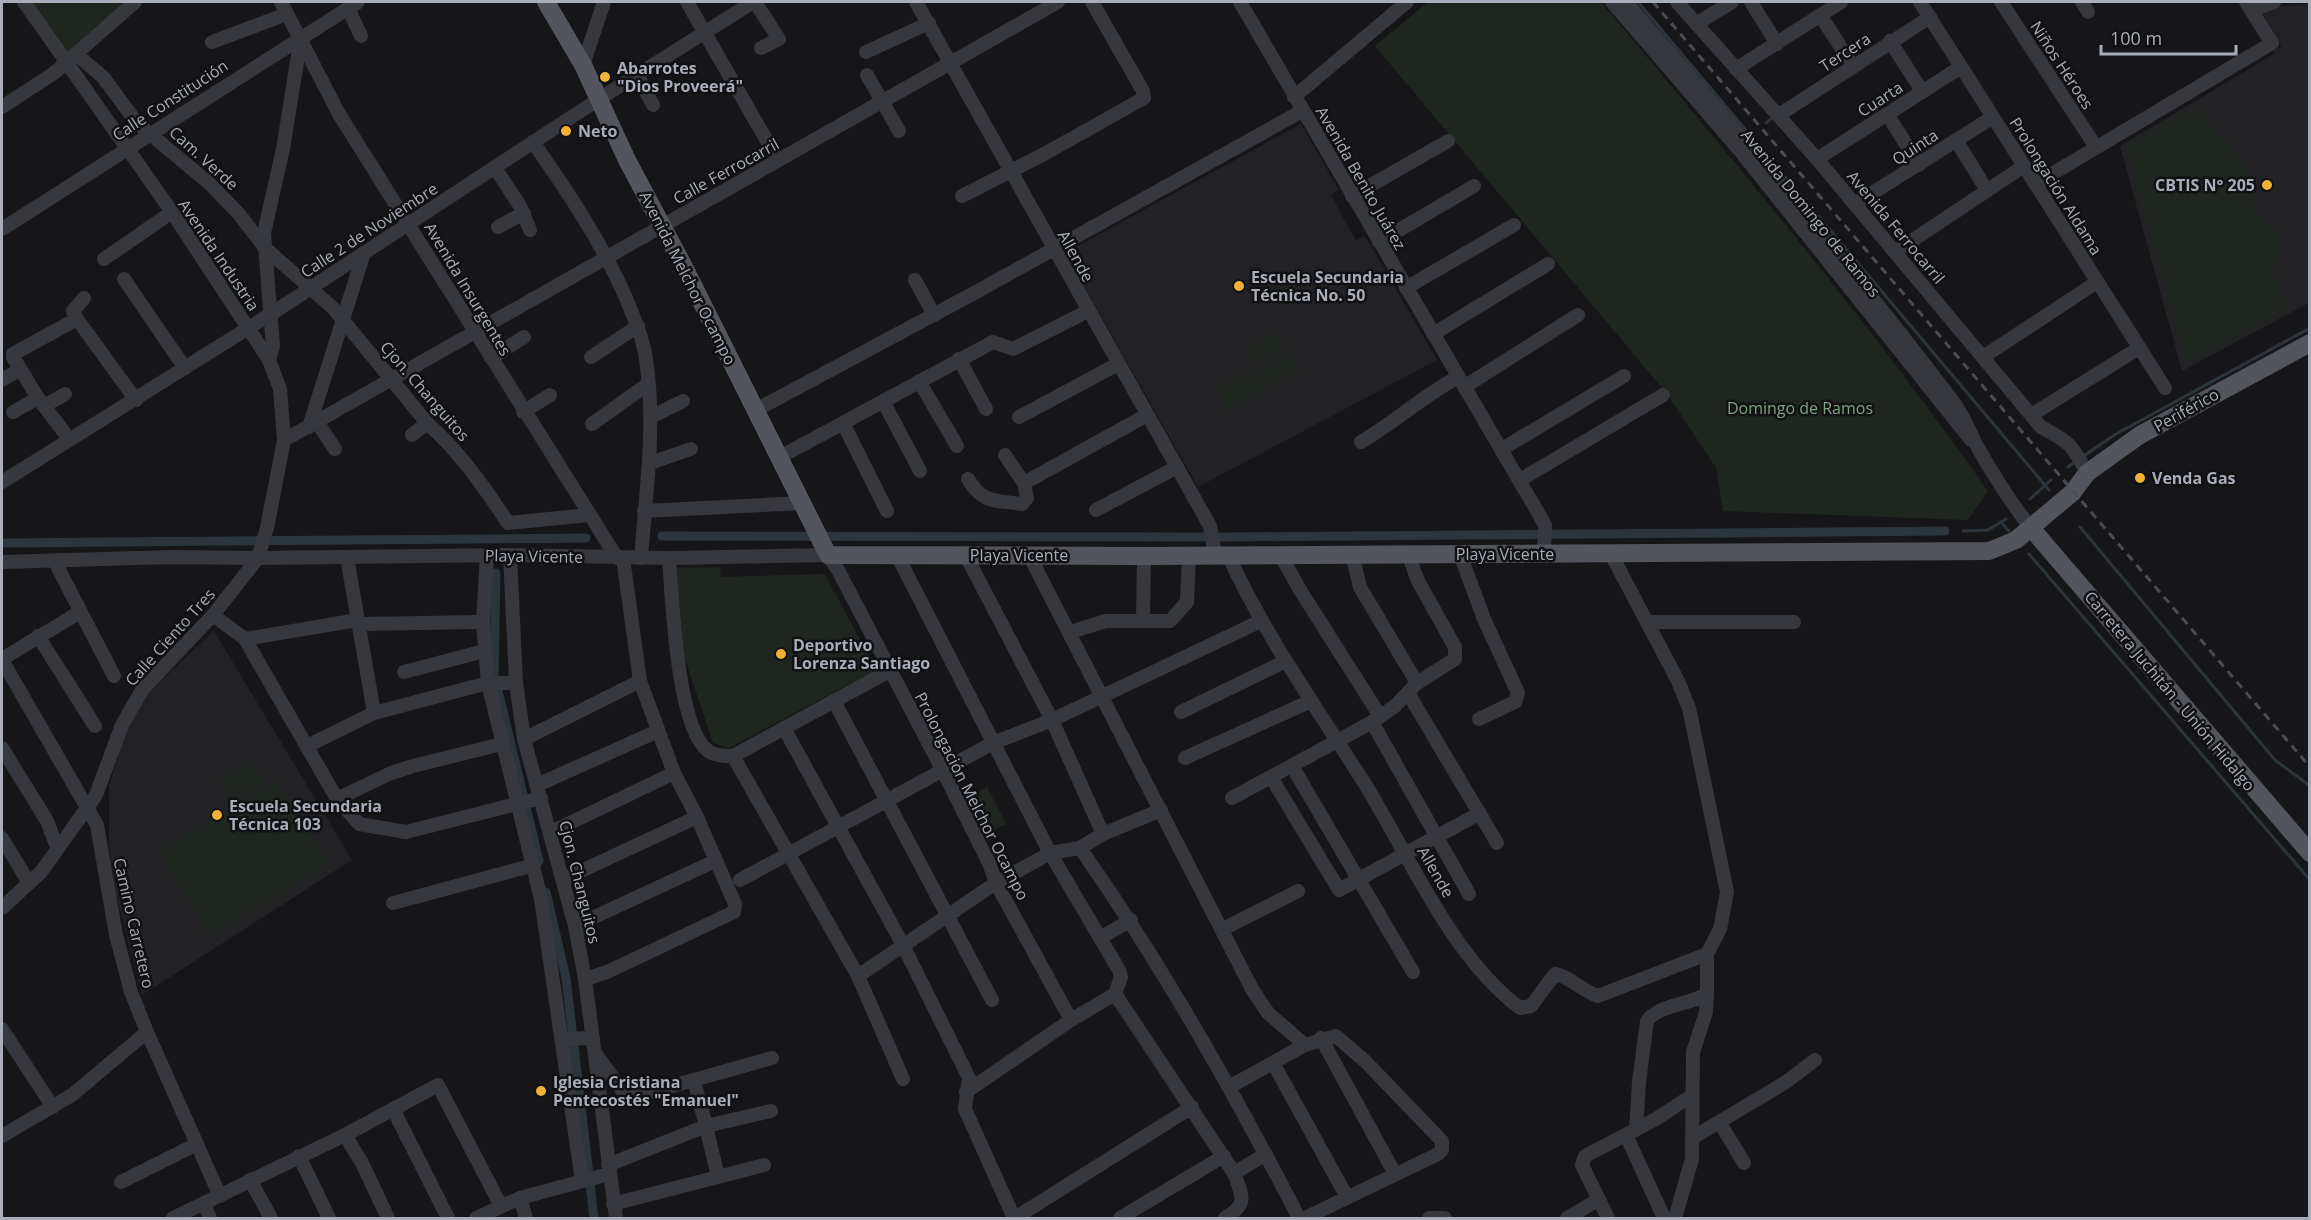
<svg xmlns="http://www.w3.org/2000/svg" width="2311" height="1220" font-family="'Open Sans',sans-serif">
<rect width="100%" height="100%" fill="#161618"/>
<g fill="#222225">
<polygon points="2309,4 2309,303 2182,371 2120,146 2274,54 2273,51 2282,46 2261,12 2266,8"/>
<polygon points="1301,124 1339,190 1331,195 1343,218 1356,240 1365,236 1437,360 1198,487 1065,253"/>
<polygon points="214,631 352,860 142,995 115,890 109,846 109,785 128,726 144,697"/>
</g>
<g fill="#1e261f">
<polygon points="25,2 135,2 66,62"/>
<path d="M1428,2H1601C1734,161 1868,320 1988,491L1968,520L1723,511L1716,468L1668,395L1375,46Z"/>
<polygon points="2196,106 2246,166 2255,215 2279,231 2275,276 2287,309 2187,362 2127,146"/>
<polygon points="1276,331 1285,347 1256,364 1247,347"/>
<polygon points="1289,353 1298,370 1268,386 1259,370"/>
<polygon points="1255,368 1267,390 1229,411 1217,390"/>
<polygon points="720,567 721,577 825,574 876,670 729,748 713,743 683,653 673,568"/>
<polygon points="252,761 264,781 232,800 220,780"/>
<polygon points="277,780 328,864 210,936 159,851"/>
<polygon points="987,787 1006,824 985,835 966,798"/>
</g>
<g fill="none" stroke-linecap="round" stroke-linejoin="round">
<g stroke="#2c353c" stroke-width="3">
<polyline points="1638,2 2049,490"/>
<polyline points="1766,123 1771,119"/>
<polyline points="2082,457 2116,434 2310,328"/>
<polyline points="2068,467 2076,461"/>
<polyline points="2030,499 2051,480"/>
<polyline points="2001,522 2009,531"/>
<polyline points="2080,527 2275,760 2310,786"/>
<polyline points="1963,531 1988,530 2006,519"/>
<polyline points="2029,554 2310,880"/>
</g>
<g stroke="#2c353c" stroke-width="9">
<polyline points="662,536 1226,537 1945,531"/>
<polyline points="2,543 586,538"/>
<polyline points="496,573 494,674 539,861"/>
<polyline points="546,892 566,978 594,1218"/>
</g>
<g stroke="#37383d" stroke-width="14">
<polyline points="281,2 339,114 617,558"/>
<polyline points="687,2 778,160"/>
<polyline points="755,2 779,39 761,48"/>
<polyline points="916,2 1210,526 1215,555"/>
<polyline points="1240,2 1537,511 1545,525 1544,554"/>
<polyline points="1612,2 1741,152 1971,440"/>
<path d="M1626,2C1739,133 1850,266 1955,404C1965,418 1970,433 1978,448C1994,476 2011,503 2031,528"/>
<path d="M1677,2L1817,159L2041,427C2070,443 2071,443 2087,473"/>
<polyline points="1751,2 1777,44"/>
<polyline points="1920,2 2165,388"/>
<polyline points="2001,2 2096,147"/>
<polyline points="2082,2 2088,12"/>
<polyline points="348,8 361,36"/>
<polyline points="2252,10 2274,2"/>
<polyline points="1820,15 1853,66"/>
<polyline points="1696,24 1732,2"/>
<polyline points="1890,41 1922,91"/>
<polyline points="212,42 287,14"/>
<polyline points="866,52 929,23"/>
<path d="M76,54L103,77L137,123L210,184L239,214L265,248L333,308L427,423C460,452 484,487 508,523L589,515"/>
<polyline points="583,65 604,2"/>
<polyline points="1736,69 1841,2"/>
<polyline points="637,75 653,105"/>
<polyline points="867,75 899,131"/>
<polyline points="1294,97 1407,2"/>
<polyline points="2,107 54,73 135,2"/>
<polyline points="1887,114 1919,165"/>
<polyline points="1779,115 1930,17"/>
<polyline points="1956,140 1986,189"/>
<path d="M533,142C569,194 601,241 626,298C634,318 643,338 646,359C656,425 646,492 641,558"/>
<polyline points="1817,159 1961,67"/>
<polyline points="495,168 520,206 530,230"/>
<polyline points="2035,184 2272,43 2246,2"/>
<polyline points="962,196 1046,153 1144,98 1143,91 1092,2"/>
<polyline points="1352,196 1448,141"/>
<polyline points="1855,204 1993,117"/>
<polyline points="498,227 524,213"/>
<polyline points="2,229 358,2"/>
<polyline points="1379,242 1474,186"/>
<polyline points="1895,252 2024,166"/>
<polyline points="104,259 172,212"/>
<polyline points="124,279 185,368"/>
<polyline points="915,280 934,315"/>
<polyline points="1406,288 1514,225"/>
<polyline points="84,298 73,311 77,319 136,400"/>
<polyline points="1433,334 1548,264"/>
<polyline points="591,357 638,326"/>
<polyline points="1983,357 2097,282"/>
<polyline points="491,358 524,337"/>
<polyline points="959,359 986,409"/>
<polyline points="269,360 273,346 264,233 283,149 301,37"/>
<polyline points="2,380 19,370"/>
<polyline points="919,381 957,446"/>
<polyline points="1464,387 1578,315"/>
<polyline points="883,401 920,471"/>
<polyline points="44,406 65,394"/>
<polyline points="754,411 978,291 1302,111"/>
<polyline points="13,412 38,398"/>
<polyline points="523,412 550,395"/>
<polyline points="2031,415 2139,348"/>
<polyline points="651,417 683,401"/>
<polyline points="1019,417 1118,364"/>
<polyline points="317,422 335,449"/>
<polyline points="843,423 887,511"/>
<polyline points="592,424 648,384"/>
<polyline points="309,427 364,253"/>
<polyline points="412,435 427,423"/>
<polyline points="70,440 38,398 13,357 13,354 77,319"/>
<polyline points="284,440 1058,2"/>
<path d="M1361,442C1395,422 1423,396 1458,377"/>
<polyline points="1502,449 1624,376"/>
<polyline points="778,458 993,342 1013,349 1088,311"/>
<polyline points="650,463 691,449"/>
<path d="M968,479C983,504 995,500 1022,504L1027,498L1024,483L1005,455"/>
<polyline points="1520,480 1663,395"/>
<polyline points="2,482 271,314 599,99 753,2"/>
<polyline points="1024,483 1147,415"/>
<polyline points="1096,510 1177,467"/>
<polyline points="644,511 801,503"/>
<polyline points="1280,554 1300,590 1380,716"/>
<polyline points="1352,554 1360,587 1417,683"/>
<polyline points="1460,554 1484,619 1518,693 1515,702 1479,719"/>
<path d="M1611,554L1678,681L1689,708L1727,892L1720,929L1707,954V994C1690,1005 1659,1004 1647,1021L1639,1082L1636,1129"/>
<polyline points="487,555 483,622 488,683 541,899 582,1181"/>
<polyline points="510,555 516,683 524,739 575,926 585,979 616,1218"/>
<polyline points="828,555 838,570 942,769 989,863 996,883 1071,1020"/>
<path d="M897,555L1050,853L1119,970L1121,977L1115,994L1234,1173C1242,1196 1249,1204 1225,1218"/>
<polyline points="1029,555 1252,989 1268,1013 1305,1045"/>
<path d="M1228,555C1266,638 1320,712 1368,789C1411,860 1453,958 1520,1008L1531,1006L1555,974C1569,976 1582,991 1598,996L1707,954"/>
<polyline points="966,556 1052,720 1103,834"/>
<polyline points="347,557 374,713"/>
<path d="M669,558C672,598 677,726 707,750C714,756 724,756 733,756L891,670"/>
<polyline points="2,562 172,557 258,558 510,555 669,558 828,555"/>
<polyline points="55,562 114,676"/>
<polyline points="213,615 245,639 358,620"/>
<polyline points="1143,619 1144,556"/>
<polyline points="1647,622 1794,622"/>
<polyline points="358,624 483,622"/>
<polyline points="1070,632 1106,621 1170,621 1187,602 1189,555"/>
<polyline points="38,636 95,726"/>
<polyline points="245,639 337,799 359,824 406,832 541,798"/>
<polyline points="2,659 80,612"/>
<polyline points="2,660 97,825 116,935 131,992 147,1032 72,1095 2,1136"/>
<polyline points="404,672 484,651"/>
<polyline points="1408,693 1497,843"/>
<polyline points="834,701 992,1000"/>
<polyline points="1181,712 1286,661"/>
<polyline points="1372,722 1469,894"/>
<polyline points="784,728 903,945 969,1078 965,1109 1014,1218"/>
<polyline points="524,739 640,681"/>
<polyline points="307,746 374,713 488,683 516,683"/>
<polyline points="2,748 47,821 57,847"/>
<polyline points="733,756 858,976 903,1079"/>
<polyline points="1185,758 1311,701"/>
<polyline points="1292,766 1413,972"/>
<polyline points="1271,777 1339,890 1480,813"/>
<polyline points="537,785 658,731"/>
<polyline points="1232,798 1372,722 1395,706 1417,683 1455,659 1455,647 1418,581 1408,554"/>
<polyline points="337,799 391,773 413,766 502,744"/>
<polyline points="551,832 674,773"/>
<polyline points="2,838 29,883"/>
<path d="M1080,848C1163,966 1233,1091 1299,1218"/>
<polyline points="564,879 697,817"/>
<polyline points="740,880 993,743 1052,720 1261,621"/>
<polyline points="393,903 534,865"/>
<polyline points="2,908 41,872 87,808 96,795 122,725 142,690 213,615 258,558 267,528 284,440 280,389 269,360 172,212 24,2"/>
<polyline points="575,926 715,861"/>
<polyline points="1223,929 1298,891"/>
<polyline points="1100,938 1131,920"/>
<polyline points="858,976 996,883 1050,853 1080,848 1103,834 1161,810"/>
<polyline points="585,979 607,972 734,912 735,904 697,817 674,773 640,681 623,558"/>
<polyline points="2,1029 53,1107"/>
<polyline points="147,1032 220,1196"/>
<polyline points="1321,1038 1395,1174"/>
<polyline points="563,1039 593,1038"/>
<polyline points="596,1054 622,1090 633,1097 772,1058"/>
<polyline points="1273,1063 1347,1197"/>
<polyline points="1229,1087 1305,1045 1336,1036 1366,1062 1442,1141 1442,1150 1438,1154 1305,1218"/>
<polyline points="966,1092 1071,1020 1115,994"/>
<polyline points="393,1109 448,1218"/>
<polyline points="1720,1123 1744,1163"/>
<polyline points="345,1135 438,1085 501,1206"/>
<polyline points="1626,1135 1664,1218"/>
<polyline points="1694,1137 1786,1082 1815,1060"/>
<polyline points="299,1156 329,1218"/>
<polyline points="608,1165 706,1126 694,1081"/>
<polyline points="1234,1173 1266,1154"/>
<polyline points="718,1177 706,1126 771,1111"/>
<polyline points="250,1180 271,1218"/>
<polyline points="121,1182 197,1144"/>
<polyline points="520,1198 526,1218"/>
<polyline points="204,1204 210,1218"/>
<polyline points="613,1204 764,1165"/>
<polyline points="173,1218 345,1135 362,1163 388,1218"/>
<polyline points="476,1218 520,1198 609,1174"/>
<polyline points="1015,1218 1192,1107"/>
<polyline points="1120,1218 1224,1156"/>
<polyline points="1429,1218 1445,1218"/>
<polyline points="1567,1218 1598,1200"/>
<polyline points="1608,1218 1582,1165 1585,1156 1656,1119 1691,1096"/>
<polyline points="1675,1218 1692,1159 1693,1052 1706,1012 1707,994"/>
</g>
<g stroke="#53555c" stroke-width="18">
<polyline points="546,2 583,65 627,160 684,267 828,555 1144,556 1989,551 2016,540 2073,492 2087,473 2140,435 2310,343"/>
<polyline points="2031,528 2310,853"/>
</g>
<polyline stroke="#4a4c52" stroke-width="3" stroke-dasharray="8 6" stroke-linecap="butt" points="1653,2 2310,767"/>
</g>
<g fill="#f2b134" stroke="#111113" stroke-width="2">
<circle cx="605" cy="77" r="6"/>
<circle cx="566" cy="131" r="6"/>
<circle cx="2267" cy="185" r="6"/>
<circle cx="1239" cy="286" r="6"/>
<circle cx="2140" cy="478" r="6"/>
<circle cx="781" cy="654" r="6"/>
<circle cx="217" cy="815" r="6"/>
<circle cx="541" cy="1091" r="6"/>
</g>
<g text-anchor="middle" stroke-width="5" stroke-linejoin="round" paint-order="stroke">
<g font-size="16" fill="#a8adb8" stroke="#111113">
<text transform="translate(1845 52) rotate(-33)" y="6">Tercera</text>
<text transform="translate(2062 65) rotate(57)" y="6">Niños Héroes</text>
<text transform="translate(1880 99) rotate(-33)" y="6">Cuarta</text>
<text transform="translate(170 100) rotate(-33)" y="6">Calle Constitución</text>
<text transform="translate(1915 147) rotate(-33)" y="6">Quinta</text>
<text transform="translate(204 158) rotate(42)" y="6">Cam. Verde</text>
<text transform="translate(726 171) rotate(-29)" y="6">Calle Ferrocarril</text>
<text transform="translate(1361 178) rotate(60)" y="6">Avenida Benito Juárez</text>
<text transform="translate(2056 186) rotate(58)" y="6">Prolongación Aldama</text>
<text transform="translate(1811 213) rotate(51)" y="6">Avenida Domingo de Ramos</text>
<text transform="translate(1896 227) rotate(50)" y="6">Avenida Ferrocarril</text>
<text transform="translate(369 230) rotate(-33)" y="6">Calle 2 de Noviembre</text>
<text transform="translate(219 255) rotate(56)" y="6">Avenida Industria</text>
<text transform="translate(1076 256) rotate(61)" y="6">Allende</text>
<text transform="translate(688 278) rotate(63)" y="6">Avenida Melchor Ocampo</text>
<text transform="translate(468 289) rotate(59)" y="6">Avenida Insurgentes</text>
<text transform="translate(425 391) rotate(49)" y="6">Cjon. Changuitos</text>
<text transform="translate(2186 410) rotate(-29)" y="6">Periférico</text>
<text x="1505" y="560">Playa Vicente</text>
<text x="1019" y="561">Playa Vicente</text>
<text transform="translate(534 556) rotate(1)" y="6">Playa Vicente</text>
<text transform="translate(170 637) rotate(-48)" y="6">Calle Ciento Tres</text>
<text transform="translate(2170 691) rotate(50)" y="6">Carretera Juchitán - Unión Hidalgo</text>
<text transform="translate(972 796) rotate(63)" y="6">Prolongación Melchor Ocampo</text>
<text transform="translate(1436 872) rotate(60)" y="6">Allende</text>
<text transform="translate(580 882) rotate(76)" y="6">Cjon. Changuitos</text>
<text transform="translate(134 923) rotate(77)" y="6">Camino Carretero</text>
</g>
<g font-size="16" font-weight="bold" fill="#a8adb8" stroke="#111113" text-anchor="start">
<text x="617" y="74">Abarrotes<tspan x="617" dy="18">"Dios Proveerá"</tspan></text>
<text x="578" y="137">Neto</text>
<text x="2255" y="191" text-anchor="end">CBTIS N° 205</text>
<text x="1251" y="283">Escuela Secundaria<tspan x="1251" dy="18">Técnica No. 50</tspan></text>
<text x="2152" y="484">Venda Gas</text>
<text x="793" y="651">Deportivo<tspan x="793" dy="18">Lorenza Santiago</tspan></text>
<text x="229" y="812">Escuela Secundaria<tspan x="229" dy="18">Técnica 103</tspan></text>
<text x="553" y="1088">Iglesia Cristiana<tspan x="553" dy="18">Pentecostés "Emanuel"</tspan></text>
</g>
<g font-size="16" fill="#7fa381" stroke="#111113">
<text x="1800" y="414">Domingo de Ramos</text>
</g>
</g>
<rect width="2311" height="1220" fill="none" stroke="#a8adb8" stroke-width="6"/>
<path d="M2101 45v9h135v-9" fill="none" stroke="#a8adb8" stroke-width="3"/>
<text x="2110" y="45" font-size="18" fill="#a8adb8" stroke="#111113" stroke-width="4.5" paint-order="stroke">100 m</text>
</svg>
